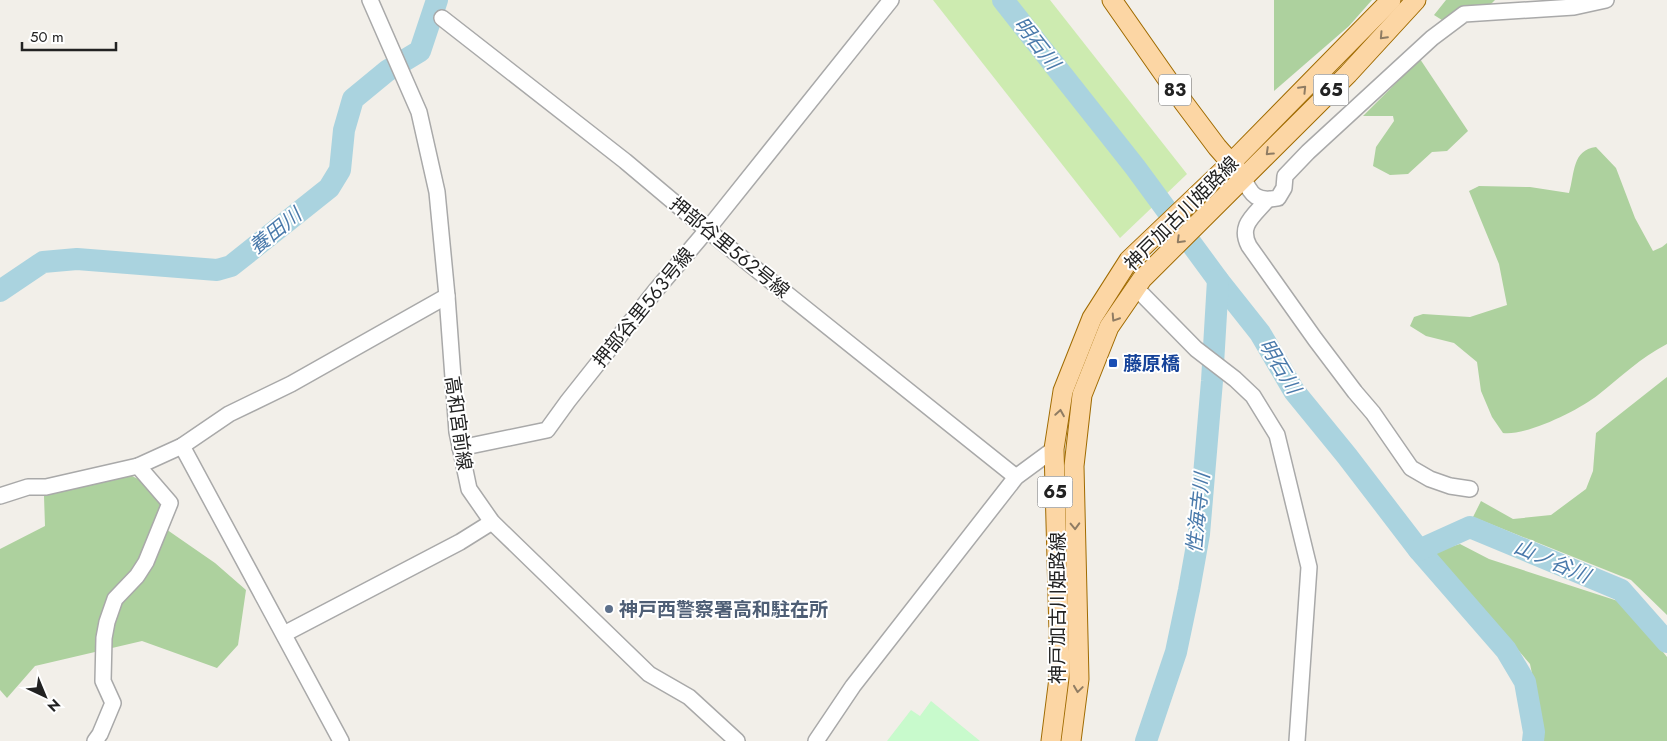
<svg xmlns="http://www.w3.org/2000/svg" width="1667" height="741" font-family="Jost,'Noto Sans JP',sans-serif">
<rect width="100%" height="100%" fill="#f2efe9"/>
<polygon fill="#cdebb0" points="933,0 1050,0 1187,174 1120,238"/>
<g fill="#add19e">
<polygon points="1274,0 1372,0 1349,26 1274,91"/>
<polygon points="1446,0 1495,0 1491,4 1462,8 1445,22 1434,15"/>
<polygon points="1420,59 1468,131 1447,151 1432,152 1408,174 1390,175 1373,166 1376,147 1394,121 1393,116 1363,116"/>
<path d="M1596,147L1616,168L1635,218L1653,251L1662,247L1667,243V344C1640,358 1622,376 1598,395C1579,410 1527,436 1503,433L1492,417L1481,391L1477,362L1454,343L1426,336L1410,326L1414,317L1423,314L1470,317L1507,305L1499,264L1469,191L1479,186L1530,187L1569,193C1575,173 1572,150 1596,147Z"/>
<polygon points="1667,377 1667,615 1631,580 1473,517 1481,501 1513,519 1551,515 1586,489 1593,471 1596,433"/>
<polygon points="124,472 168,494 163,527 215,563 246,590 238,645 217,668 142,641 35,666 7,698 0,690 0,549 45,526 44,496"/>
<polygon points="1460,544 1489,559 1624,603 1667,657 1667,741 1540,741 1542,722 1530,664 1434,552"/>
</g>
<polygon fill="#c8facc" points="931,701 980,741 887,741 911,710 920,716"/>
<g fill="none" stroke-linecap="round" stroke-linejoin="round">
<g stroke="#aad3df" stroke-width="22">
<polyline points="1003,0 1135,167 1218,280 1260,333 1294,391 1347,456 1419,550 1506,650 1525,682 1534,732 1533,741"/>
<polyline points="0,291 43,262 77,259 217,270 231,266 329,188 340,170 344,130 353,99 387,71 420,51 437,0"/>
<polyline points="1419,550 1470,527 1621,590 1667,642"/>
<polyline points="1146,741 1176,652 1189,590 1199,534 1212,381 1218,280"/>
</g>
<defs>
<g id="minor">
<polyline points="370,0 419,112 437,192 447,296 457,432 469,489 492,522 649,674 689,697 737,741"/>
<polyline points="442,18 625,161 707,230 1016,477"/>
<path d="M1243,177C1251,196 1257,202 1278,198L1284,188L1285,176L1308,152L1432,38L1464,14L1574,7L1606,0"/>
<path d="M1267,200C1254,216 1238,225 1249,246L1315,339L1355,392L1373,413L1411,468L1430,479L1450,486L1470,489"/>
<polyline points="1135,287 1196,349 1235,379 1253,396 1277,435 1309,567 1297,741"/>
<polyline points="182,446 341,741"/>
<polyline points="460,448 547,430 568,401 656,290 707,230 891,0"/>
<polyline points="0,496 28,487 46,487 138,466 182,446 229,414 291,384 447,296"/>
<polyline points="284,634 460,542 492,522"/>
<polyline points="95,741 100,734 113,703 103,681 104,638 107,622 115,599 137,576 146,562 170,503 138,466"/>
<polyline points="816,741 853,686 1016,477 1054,449"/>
</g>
<g id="major">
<polyline points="1112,0 1184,103 1217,147 1239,172"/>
<polyline points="1051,741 1060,670 1054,449 1063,391 1092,318 1129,260 1232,162 1391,0"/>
<polyline points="1071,741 1079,679 1074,466 1082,395 1109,327 1142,279 1348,74 1416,0"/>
</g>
</defs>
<use href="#minor" stroke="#a9a9a9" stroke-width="18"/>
<use href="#major" stroke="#a06b00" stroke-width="21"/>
<use href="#minor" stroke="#fff" stroke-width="15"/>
<use href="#major" stroke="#fcd6a4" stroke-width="19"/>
</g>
<defs><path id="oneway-chevron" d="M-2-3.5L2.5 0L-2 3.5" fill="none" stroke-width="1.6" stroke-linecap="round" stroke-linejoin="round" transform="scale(1.25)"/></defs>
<g stroke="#8f7c63">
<use href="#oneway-chevron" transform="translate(1383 36) rotate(133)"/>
<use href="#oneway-chevron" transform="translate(1303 89) rotate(-46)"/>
<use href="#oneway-chevron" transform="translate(1269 152) rotate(136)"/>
<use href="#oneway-chevron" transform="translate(1180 240) rotate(135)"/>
<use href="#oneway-chevron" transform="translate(1115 318) rotate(123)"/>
<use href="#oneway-chevron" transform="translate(1060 413) rotate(-81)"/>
<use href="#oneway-chevron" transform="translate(1075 526) rotate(88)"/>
<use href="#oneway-chevron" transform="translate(1078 689) rotate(98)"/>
</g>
<rect fill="#1a4fb4" stroke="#fff" stroke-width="2" x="1108" y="358" width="10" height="10" rx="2.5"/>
<circle fill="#5c6f8a" stroke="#fff" stroke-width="2" cx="609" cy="609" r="5"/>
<g text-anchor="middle" stroke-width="4" stroke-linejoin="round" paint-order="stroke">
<g fill="#fff" stroke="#646464" stroke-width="1">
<rect x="1159" y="74.5" width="32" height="31" rx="4"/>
<rect x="1313.5" y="74.5" width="35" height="31" rx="4"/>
<rect x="1037.5" y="476.5" width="35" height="31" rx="4"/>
</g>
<g font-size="18" font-weight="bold" fill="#222">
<text x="1175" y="96">83</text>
<text x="1331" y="96">65</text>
<text x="1055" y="498">65</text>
</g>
<g font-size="19" fill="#222" stroke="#fff">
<text transform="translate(1181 213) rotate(-45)" y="7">神戸加古川姫路線</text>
<text transform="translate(730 247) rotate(39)" y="7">押部谷里５６２号線</text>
<text transform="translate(643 307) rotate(-51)" y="7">押部谷里５６３号線</text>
<text transform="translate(459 423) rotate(82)" y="7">高和宮前線</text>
<text transform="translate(1057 608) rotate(-90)" y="7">神戸加古川姫路線</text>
</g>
<g font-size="19" font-weight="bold" fill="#164399" stroke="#fff" text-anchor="start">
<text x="1123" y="370">藤原橋</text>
</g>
<g font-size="19" font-weight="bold" fill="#4e5e75" stroke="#fff" text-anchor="start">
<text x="619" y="616">神戸西警察署高和駐在所</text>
</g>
<g font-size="20" font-style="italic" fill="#4a7aab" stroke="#fff">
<text transform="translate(1037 43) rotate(52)" y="7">明石川</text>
<text transform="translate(275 231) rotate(-39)" y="7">養田川</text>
<text transform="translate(1280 366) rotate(59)" y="7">明石川</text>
<text transform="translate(1198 513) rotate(-84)" y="7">性海寺川</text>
<text transform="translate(1552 561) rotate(23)" y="7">山ノ谷川</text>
</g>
</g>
<g transform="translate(45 696) rotate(136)" stroke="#ffffff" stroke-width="4" paint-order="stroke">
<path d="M0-4L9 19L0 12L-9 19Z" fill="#222222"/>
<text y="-8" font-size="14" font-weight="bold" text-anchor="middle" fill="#222222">N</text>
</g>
<path d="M22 42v8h94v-8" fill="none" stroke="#222222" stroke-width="2.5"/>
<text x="30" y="42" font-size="15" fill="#222222" stroke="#ffffff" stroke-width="4" paint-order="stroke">50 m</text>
</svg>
